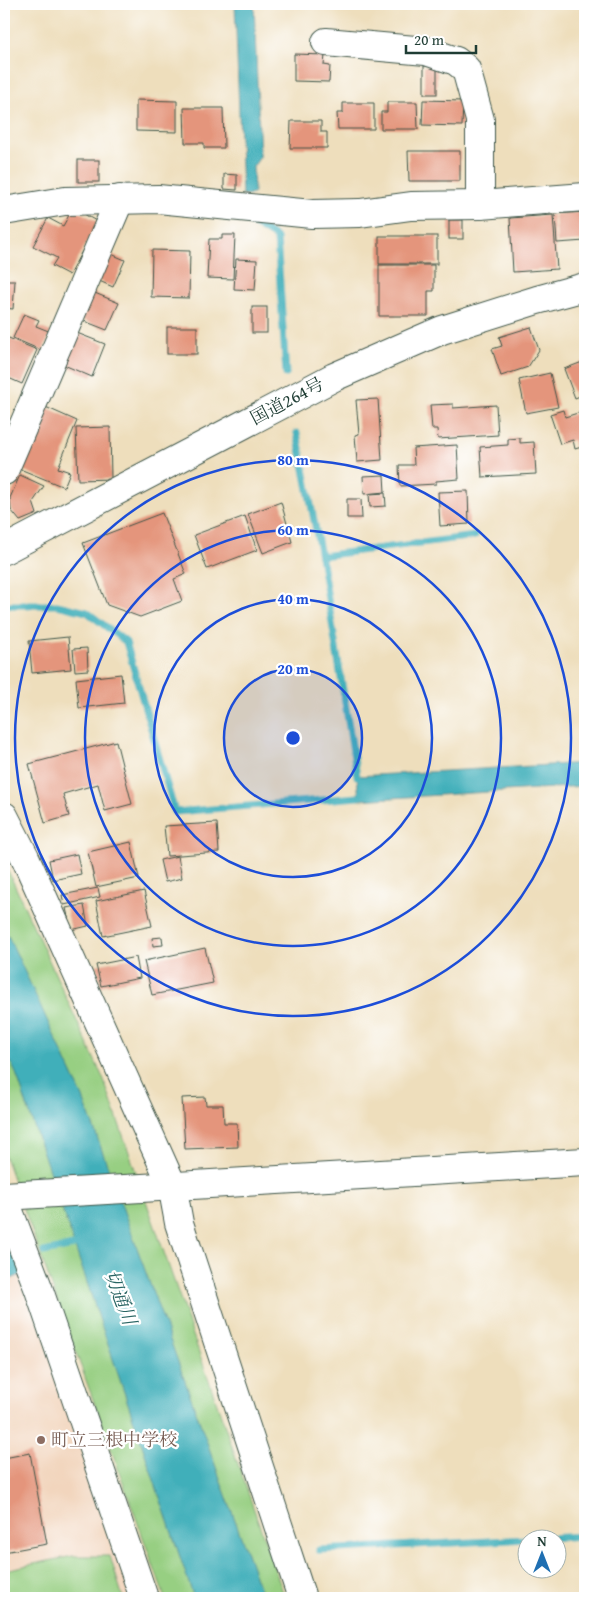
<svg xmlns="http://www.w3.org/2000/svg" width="589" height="1602" font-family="'Gentium Book Plus','Noto Serif JP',serif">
<rect width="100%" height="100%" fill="#fff"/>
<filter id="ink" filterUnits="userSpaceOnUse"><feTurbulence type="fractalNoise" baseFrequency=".02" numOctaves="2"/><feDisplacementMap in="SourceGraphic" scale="10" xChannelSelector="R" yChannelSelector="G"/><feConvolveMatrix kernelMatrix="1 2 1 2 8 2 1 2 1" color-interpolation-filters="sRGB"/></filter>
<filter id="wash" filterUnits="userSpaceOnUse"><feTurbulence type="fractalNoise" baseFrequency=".0096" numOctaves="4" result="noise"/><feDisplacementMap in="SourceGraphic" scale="20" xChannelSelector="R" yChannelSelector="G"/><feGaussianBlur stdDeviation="1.12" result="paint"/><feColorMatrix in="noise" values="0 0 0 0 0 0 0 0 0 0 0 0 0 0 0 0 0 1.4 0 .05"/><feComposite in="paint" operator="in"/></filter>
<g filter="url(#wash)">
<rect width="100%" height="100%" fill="#eedebc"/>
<polygon fill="#f2d5bd" points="23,1274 131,1598 4,1598 4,1282"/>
<g fill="#97cf82" stroke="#5b865b">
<polygon points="4,862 103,1078 285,1598 263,1598 83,1098 4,927"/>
<polygon points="4,1049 16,1073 194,1598 165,1598 4,1154"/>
<polygon points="73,1556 110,1556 123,1598 4,1598 4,1570"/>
</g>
<g fill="#3fafba" stroke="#2f7677">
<polygon points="235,4 254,4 260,157 253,167 254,193 248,196 242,194"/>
<polygon points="585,763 585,786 359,800 357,776"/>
<polygon points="4,927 83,1098 263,1598 194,1598 16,1073 4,1049"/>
<polygon points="15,1252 23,1274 4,1282 4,1257"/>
</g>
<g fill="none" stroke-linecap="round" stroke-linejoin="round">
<g stroke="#3fafba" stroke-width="7">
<polyline points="251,222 277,238 286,374"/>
<polyline points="297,433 321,556 357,776"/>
<polyline points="321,556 475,536"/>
<polyline points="4,605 57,605 87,612 126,642 175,812 358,797"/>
<polyline points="44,1252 83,1244"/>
<polyline points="319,1550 585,1536"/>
</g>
</g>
<g id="blocks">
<g fill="#e4957c">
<polygon points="294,54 325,55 324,65 330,66 329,82 294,81"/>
<rect x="424" y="66" width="13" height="28"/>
<polygon points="136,100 177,101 177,132 136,131"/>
<polygon points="423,100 463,101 462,126 422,125"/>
<polygon points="387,102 417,102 418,129 381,129 381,112 387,112"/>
<polygon points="343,103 374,103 374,129 338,129 337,113 343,113"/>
<polygon points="184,108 223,108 224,148 204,148 204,143 185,143"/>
<polygon points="291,121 321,121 321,132 327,132 327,148 290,148"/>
<polygon points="408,151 460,151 460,181 409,181"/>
<rect x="78" y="160" width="21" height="22"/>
<polygon points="224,174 237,175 237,190 224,189"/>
<polygon points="73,208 98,222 69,275 52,266 57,258 33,246 48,218 63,226"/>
<polygon points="585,212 585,241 557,243 555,214"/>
<polygon points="553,215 557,269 513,272 510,218"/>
<rect x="449" y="220" width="14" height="19"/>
<polygon points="222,235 235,235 233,279 207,278 209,239 222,239"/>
<rect x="379" y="236" width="58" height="28"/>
<polygon points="152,250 190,251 189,298 151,297"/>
<polygon points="109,253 125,260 113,287 97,280"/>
<polygon points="236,259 257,260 255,290 234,289"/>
<polygon points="379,265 434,265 434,291 428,291 428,316 379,316"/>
<polygon points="4,281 15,281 13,309 4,308"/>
<polygon points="90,291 119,303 107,330 79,319"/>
<rect x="252" y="307" width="15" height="26"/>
<polygon points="24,314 39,320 36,326 51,332 43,351 13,338"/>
<rect x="167" y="327" width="30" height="27"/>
<polygon points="531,327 539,350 528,367 501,376 492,349 502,346 499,337"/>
<polygon points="77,333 105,344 92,377 64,365"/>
<polygon points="4,336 37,350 22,384 4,376"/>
<polygon points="585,361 585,394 575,398 564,369"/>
<polygon points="550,373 558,407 526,413 519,380"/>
<polygon points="378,399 382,460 357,462 355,435 359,434 356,400"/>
<polygon points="453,404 453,408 496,405 498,435 438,439 437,429 432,429 430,405"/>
<polygon points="41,405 77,421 58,468 70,472 64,487 15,467"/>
<polygon points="563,410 565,417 584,411 585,446 575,449 573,440 560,444 550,414"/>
<polygon points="110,427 111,479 78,480 76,428"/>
<polygon points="520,438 520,443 534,442 536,474 482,477 480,447 508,445 508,439"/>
<polygon points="457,445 459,479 436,481 436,484 400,486 399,465 414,465 413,448"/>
<polygon points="20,475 44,486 33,502 37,514 20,521 11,510 10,498"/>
<polygon points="384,475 385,492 364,494 363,476"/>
<polygon points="468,491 469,524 440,526 438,492"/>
<polygon points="385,493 386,506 370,507 369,494"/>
<polygon points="347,499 361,499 362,518 347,518"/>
<polygon points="281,502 292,542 263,553 248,514"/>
<polygon points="162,513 186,574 174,579 182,601 140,617 107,605 83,543"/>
<polygon points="245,516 257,550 207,569 194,535"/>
<polygon points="68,637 71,669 32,673 29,641"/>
<polygon points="87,648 88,670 75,671 73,649"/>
<polygon points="121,674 124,703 79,708 76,679"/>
<polygon points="116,741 132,804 105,811 98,784 63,794 69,816 45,823 29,764"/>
<polygon points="217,823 219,852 167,856 164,826"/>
<polygon points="131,842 139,878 96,887 88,852"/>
<polygon points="77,854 81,874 53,880 49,860"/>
<polygon points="178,856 182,878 165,882 160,860"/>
<polygon points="98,888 100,897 64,905 62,895"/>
<polygon points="144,891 152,926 103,936 96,901"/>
<polygon points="84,905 88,926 71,930 66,908"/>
<polygon points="162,937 163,945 153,946 152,938"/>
<polygon points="205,948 213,983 152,995 144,961"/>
<polygon points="136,957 140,978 101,986 96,965"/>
<polygon points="205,1097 206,1105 223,1105 224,1123 237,1123 238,1147 185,1149 182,1098"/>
<polygon points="4,1399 8,1399 10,1412 4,1413"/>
<polygon points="30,1453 47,1544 4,1552 4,1458"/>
</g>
</g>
</g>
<g filter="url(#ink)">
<use href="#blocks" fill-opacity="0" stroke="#3e5548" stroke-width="1"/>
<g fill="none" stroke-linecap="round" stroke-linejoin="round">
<defs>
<g id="minor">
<polyline points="326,42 426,51 456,61 466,69 480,120 480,205"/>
<polyline points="4,211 65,201 158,199 312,214 360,213 411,206 480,205 585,197"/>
<polyline points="4,471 120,199"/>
<polyline points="4,816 25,857 172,1185 179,1223 302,1598"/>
<polyline points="4,1196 585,1162"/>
<polyline points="4,1198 39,1290 144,1598"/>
</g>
<polyline id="highway" points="4,550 334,377 442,330 537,300 585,287"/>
</defs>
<use href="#minor" stroke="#3e5548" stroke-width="30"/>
<use href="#highway" stroke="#3e5548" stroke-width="30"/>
<use href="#minor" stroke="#fff" stroke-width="28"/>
<use href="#highway" stroke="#fff" stroke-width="28"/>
</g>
</g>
<circle cx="293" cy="738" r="69" fill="#1d4ed8" fill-opacity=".12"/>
<g fill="none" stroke="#1d4ed8" stroke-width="2.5">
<circle cx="293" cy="738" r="69"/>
<circle cx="293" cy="738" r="139"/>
<circle cx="293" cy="738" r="208"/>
<circle cx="293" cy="738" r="278"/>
</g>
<circle fill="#8d6e63" stroke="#fff" stroke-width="2" cx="41" cy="1440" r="5"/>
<g text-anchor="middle" stroke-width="4.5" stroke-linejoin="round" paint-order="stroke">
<g font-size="18" fill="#1f3d34" stroke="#fff">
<text transform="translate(287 401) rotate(-28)" y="6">国道264号</text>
</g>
<g font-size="18" fill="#785e54" stroke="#fff" text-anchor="start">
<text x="51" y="1446">町立三根中学校</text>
</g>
<g font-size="19" font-style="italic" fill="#2a6563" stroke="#fff">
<text transform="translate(121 1297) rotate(69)" y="7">切通川</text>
</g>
</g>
<circle cx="293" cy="738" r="8" fill="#1d4ed8" stroke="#fff" stroke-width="2.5"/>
<g font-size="15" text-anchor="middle" font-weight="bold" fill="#1d4ed8" stroke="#fff" stroke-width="4.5" stroke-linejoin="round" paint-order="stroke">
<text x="293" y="465">80 m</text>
<text x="293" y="535">60 m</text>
<text x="293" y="604">40 m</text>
<text x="293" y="674">20 m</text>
</g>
<rect width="589" height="1602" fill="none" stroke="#fff" stroke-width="20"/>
<g transform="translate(542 1554)"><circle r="24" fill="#ffffff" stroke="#a5b1ae"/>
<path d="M0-4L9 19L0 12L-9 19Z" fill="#1f6fb2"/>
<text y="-8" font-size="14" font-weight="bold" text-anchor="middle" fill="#1f3d34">N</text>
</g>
<path d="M406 45v8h70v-8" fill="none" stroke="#1f3d34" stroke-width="2.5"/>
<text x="414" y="45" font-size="15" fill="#1f3d34" stroke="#ffffff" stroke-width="4" paint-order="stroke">20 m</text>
</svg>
